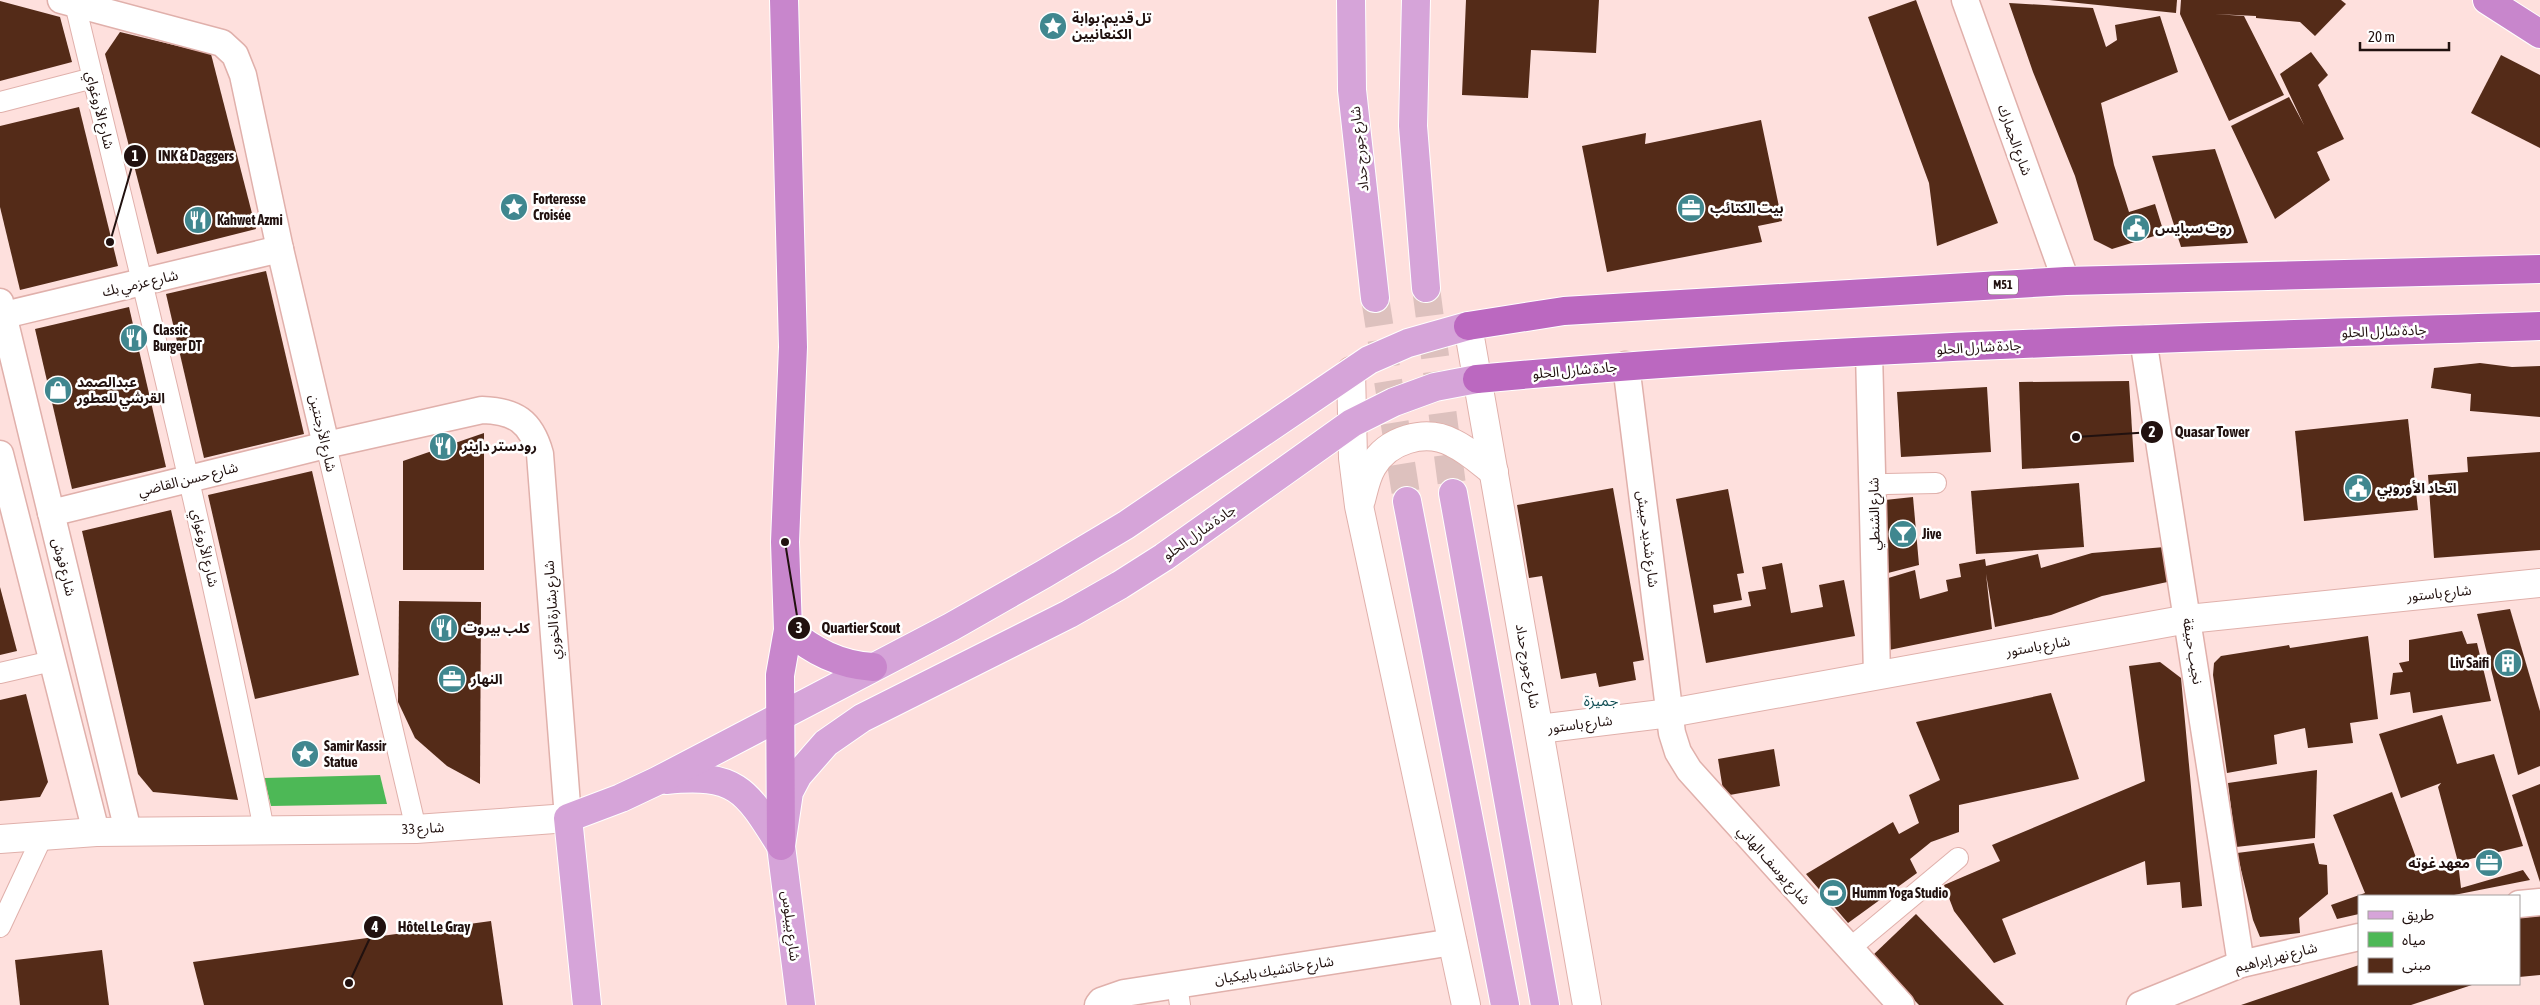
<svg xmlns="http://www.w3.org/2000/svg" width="2540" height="1005" font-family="'Asap Condensed','Noto Sans Arabic',sans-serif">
<rect width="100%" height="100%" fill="#fee0dd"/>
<polygon fill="#4db856" points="380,775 387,804 271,806 264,778"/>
<g fill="#542b18">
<polygon points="1466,0 1599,0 1596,53 1531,50 1528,98 1462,95"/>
<polygon points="1916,0 1998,223 1937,246 1929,183 1868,17"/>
<polygon points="2049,0 2177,0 2176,13"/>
<polygon points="2181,0 2341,0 2346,4 2315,36 2300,22 2256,18 2256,16 2215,14 2244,16 2284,95 2229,121 2180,14"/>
<polygon points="0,1 60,17 72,62 0,81"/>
<polygon points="2009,3 2093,8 2106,47 2117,40 2115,25 2160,16 2178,72 2101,103 2114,165 2129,212 2155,204 2164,233 2112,249 2094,240 2075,176 2033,72"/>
<polygon points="120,32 211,54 256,229 157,254 105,54"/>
<polygon points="2311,52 2328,75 2318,85 2344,139 2317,152 2330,180 2275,219 2231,126 2289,97 2304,125 2280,74"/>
<polygon points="2501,55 2540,75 2540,148 2471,113"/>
<polygon points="79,107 118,266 20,290 0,207 0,126"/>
<polygon points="1761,120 1782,221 1758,226 1762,242 1607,272 1582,146 1646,133 1645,144"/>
<polygon points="2215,149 2248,243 2181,247 2152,156"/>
<polygon points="266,271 304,434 204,458 166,294"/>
<polygon points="129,307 166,467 72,489 35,329"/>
<polygon points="2480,363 2512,367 2540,366 2540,417 2470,411 2471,394 2431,388 2434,368"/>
<polygon points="2129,381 2134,462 2022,469 2019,382"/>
<polygon points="1987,387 1991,452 1901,457 1897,392"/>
<polygon points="2408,419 2418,510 2304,521 2295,431"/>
<polygon points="484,433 484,570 403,570 403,461"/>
<polygon points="2540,452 2540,550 2434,558 2428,475 2468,472 2467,457"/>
<polygon points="312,471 359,675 255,699 208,495"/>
<polygon points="2079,483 2084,547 1976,554 1971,491"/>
<polygon points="1613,488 1644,660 1633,662 1636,680 1599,687 1596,673 1561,679 1542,576 1529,578 1517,505"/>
<polygon points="1728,489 1744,573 1737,574 1742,600 1713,605 1714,613 1751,606 1748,592 1766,589 1762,567 1782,563 1791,613 1823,607 1819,585 1844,580 1855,636 1706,663 1676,499"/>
<polygon points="1913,497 1919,565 1888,573 1885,500"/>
<polygon points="171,510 238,800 153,792 138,774 82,531"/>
<polygon points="2165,547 2172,581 2102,596 2051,615 1995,627 1986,574 1992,629 1889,650 1885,579 1915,570 1920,599 1948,591 1946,580 1961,577 1959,564 1985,559 1986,566 2038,554 2041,568 2092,553"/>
<polygon points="0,587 17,651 0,655"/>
<polygon points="399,601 481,602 480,784 447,766 415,738 398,702"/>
<polygon points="2510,609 2540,711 2540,766 2518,775 2477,614"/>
<polygon points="2462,631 2467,644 2477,643 2491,701 2413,713 2410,692 2390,695 2393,673 2403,672 2399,663 2409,661 2409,640"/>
<polygon points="2368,636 2378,719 2350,723 2353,743 2308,748 2305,728 2274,735 2277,764 2227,773 2213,675 2214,663 2221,656 2289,645 2290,648"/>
<polygon points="2160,662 2181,678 2202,906 2182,908 2180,882 2147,885 2145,861 2002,919 2016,954 1994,963 1954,911 1944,885 2000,861 1992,845 2145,781 2129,666"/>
<polygon points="2051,693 2079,779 1959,805 1959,832 1931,842 1910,859 1917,873 1848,923 1806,874 1893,822 1899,834 1919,823 1909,795 1940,780 1916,722"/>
<polygon points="26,694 48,782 40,797 0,801 0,700"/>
<polygon points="2442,715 2457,764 2494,754 2523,846 2458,862 2461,888 2523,870 2530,880 2449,896 2359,896 2359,914 2337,919 2331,905 2365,893 2333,815 2392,792 2422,874 2458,862 2438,787 2441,783 2401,798 2379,734"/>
<polygon points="1774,749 1780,786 1724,796 1718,759"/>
<polygon points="2317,770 2315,838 2236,847 2228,783"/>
<polygon points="2540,784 2540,882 2512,795"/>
<polygon points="2314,843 2319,864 2327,865 2328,894 2299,918 2300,933 2260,937 2253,920 2237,853"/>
<polygon points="1916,914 2004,1005 1919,1005 1872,956"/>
<polygon points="2540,916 2540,975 2519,977 2519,918"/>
<polygon points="491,921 503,1005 204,1005 193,962"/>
<polygon points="102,950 109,1005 20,1005 15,960"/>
<polygon points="2359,965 2359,984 2475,984 2411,1005 2241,1005"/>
</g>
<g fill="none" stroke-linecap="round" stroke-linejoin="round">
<g stroke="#ddc1be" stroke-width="28" stroke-dasharray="28 14" stroke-linecap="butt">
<polyline points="1426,288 1453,493"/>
<polyline points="1375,298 1407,501"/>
</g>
<defs>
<g id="pedestrian">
<path d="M75,4C141,279 210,553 264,830"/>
<polyline points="0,102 93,78"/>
<polyline points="326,445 416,829"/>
<polyline points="1874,487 1886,484 1936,483"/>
<polyline points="0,673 52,661"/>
<polyline points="0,927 43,835"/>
<polyline points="1849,949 1958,858"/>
<polyline points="1177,985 1180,1005"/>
</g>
<g id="minor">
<polyline points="61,0 222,43 235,55 243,75 280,249 326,445"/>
<polyline points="1965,0 2066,281"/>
<polyline points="0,302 128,831"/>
<polyline points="0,316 280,249"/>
<polyline points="2143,339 2241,964"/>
<polyline points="1869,352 1877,675"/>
<polyline points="1626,365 1672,733 1678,752 1689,770 1901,1005"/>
<polyline points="0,454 96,832"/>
<path d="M51,513L326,445L482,410C515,411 531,421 540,454L568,818"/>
<polyline points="2519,904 2540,902"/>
<polyline points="1098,1005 1101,1001 1124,993 1453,942"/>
<polyline points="2140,1005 2241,964 2359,937"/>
</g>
<g id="tertiary">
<polyline points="1539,729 1670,713 2188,619 2540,583"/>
<polyline points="0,839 96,832 416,829 568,818"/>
</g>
<g id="secondary">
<polyline points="1468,326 1587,1005"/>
<polyline points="1351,371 1353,458 1359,506 1466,1005"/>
<path d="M1361,500C1364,489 1366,477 1372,467C1387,440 1425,428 1453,443C1468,450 1481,462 1494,472"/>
</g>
<g id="primary">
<polyline points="1351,0 1352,90 1375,298"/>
<polyline points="1416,0 1413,126 1426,288"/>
<polyline points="1453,493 1545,1005"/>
<polyline points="1407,501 1505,1005"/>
<path d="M666,780C737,773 746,790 781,846"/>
<polyline points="587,1005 568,818 621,798 657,781 951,627 1044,574 1126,525 1369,360 1408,343 1468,326"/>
<polyline points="801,1005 781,846 789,792 798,775 826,743 862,718 1069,614 1120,585 1164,557 1352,423 1394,402 1435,387 1477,379"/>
</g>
<g id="trunk">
<polyline points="2487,0 2540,34"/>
<path d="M788,630C813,651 839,665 873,667"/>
<polyline points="781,846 780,675 788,630 785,542 793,347 784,0"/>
</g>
<g id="motorway">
<polyline points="1468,326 1564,311 2066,281 2540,269"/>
<path d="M1477,379C1830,346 2186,338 2540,326"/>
</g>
</defs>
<use href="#pedestrian" stroke="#e0b0ab" stroke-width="22"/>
<use href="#minor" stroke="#e0b0ab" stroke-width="29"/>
<use href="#tertiary" stroke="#e0b0ab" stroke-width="30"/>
<use href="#secondary" stroke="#e0b0ab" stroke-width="30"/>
<use href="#primary" stroke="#fff" stroke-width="30"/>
<use href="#trunk" stroke="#fff" stroke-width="30"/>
<use href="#motorway" stroke="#fff" stroke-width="30"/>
<use href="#pedestrian" stroke="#fff" stroke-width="20"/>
<use href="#minor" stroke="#fff" stroke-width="26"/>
<use href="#tertiary" stroke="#fff" stroke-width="28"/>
<use href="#secondary" stroke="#fff" stroke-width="28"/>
<use href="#primary" stroke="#d6a4d9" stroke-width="28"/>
<use href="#trunk" stroke="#c886cc" stroke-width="28"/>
<use href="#motorway" stroke="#bb68c0" stroke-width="28"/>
</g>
<defs>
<symbol id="sight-disc" viewBox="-11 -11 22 22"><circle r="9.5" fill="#40878f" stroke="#fff"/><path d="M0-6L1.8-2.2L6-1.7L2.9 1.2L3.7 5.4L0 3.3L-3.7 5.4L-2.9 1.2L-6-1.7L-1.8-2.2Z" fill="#fff"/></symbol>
<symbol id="office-disc" viewBox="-11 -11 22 22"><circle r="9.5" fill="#40878f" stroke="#fff"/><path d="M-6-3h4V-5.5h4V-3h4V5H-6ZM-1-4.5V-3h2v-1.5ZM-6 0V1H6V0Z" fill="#fff"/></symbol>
<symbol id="restaurant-disc" viewBox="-11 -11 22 22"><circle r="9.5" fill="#40878f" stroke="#fff"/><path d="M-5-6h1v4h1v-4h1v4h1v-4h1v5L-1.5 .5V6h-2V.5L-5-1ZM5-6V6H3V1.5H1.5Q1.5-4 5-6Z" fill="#fff"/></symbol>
<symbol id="civic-disc" viewBox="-11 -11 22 22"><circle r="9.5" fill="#40878f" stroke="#fff"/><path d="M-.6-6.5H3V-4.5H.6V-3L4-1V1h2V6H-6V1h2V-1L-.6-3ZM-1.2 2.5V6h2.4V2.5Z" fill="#fff"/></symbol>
<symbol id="shop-disc" viewBox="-11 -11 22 22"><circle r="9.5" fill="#40878f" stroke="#fff"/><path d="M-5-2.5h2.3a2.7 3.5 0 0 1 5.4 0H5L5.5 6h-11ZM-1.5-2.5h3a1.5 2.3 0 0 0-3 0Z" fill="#fff"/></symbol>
<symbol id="bar-disc" viewBox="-11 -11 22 22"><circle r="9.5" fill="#40878f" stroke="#fff"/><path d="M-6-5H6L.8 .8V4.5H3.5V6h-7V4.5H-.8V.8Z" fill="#fff"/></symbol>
<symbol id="building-disc" viewBox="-11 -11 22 22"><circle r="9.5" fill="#40878f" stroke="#fff"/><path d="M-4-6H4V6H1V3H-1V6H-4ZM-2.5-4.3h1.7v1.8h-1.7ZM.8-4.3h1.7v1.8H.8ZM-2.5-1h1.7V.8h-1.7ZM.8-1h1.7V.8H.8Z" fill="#fff"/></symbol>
<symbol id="stadium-disc" viewBox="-11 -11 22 22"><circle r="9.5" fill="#40878f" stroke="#fff"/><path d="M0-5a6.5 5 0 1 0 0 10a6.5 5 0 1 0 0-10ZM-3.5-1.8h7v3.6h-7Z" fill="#fff"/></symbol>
</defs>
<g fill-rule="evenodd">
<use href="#sight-disc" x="1037" y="10" width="32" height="32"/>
<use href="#sight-disc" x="498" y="191" width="32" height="32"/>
<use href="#office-disc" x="1675" y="192" width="32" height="32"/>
<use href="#restaurant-disc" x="182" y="204" width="32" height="32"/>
<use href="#civic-disc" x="2120" y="212" width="32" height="32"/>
<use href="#restaurant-disc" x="118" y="322" width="32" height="32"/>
<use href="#shop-disc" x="42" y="374" width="32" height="32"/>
<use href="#restaurant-disc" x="427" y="430" width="32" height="32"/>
<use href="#civic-disc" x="2342" y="472" width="32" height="32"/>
<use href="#bar-disc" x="1887" y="518" width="32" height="32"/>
<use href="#restaurant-disc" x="428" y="612" width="32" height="32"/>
<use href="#building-disc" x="2492" y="647" width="32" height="32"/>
<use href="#office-disc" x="436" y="663" width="32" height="32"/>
<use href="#sight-disc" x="289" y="738" width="32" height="32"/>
<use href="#office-disc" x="2473" y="847" width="32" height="32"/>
<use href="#stadium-disc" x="1817" y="877" width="32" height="32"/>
</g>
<g text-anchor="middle" stroke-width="5" stroke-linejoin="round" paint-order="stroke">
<rect fill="#fff" stroke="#645857" stroke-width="1" x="1988" y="275.5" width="30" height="19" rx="4"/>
<g font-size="12" font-weight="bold" fill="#21110f">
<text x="2003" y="289">M51</text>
</g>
<g font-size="14" font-weight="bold" fill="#21110f" stroke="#fff" text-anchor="start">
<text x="1072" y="23">تل قديم: بوابة<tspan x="1072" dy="16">الكنعانيين</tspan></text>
<text x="533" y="204">Forteresse<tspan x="533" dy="16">Croisée</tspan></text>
<text x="1710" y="213">بيت الكتائب</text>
<text x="217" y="225">Kahwet Azmi</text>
<text x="2155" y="233">روت سبايس</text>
<text x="153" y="335">Classic<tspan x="153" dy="16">Burger DT</tspan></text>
<text x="77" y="387">عبدالصمد<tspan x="77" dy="16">القرشي للعطور</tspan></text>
<text x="462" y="451">رودستر داينر</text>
<text x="2377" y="493">اتحاد الأوروبي</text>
<text x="1922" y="539">Jive</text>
<text x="463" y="633">كلب بيروت</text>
<text x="2489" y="668" text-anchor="end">Liv Saifi</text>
<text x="471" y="684">النهار</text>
<text x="324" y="751">Samir Kassir<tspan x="324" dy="16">Statue</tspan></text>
<text x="2470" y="868" text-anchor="end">معهد غوته</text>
<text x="1852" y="898">Humm Yoga Studio</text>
</g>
<g font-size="14" fill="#21110f" stroke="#fff">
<text transform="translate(100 110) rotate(76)" y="5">شارع الأروغواي</text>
<text transform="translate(2015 140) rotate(70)" y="5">شارع الجمارك</text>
<text transform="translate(1359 149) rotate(-96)" y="5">شارع جورج حداد</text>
<text transform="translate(140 283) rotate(-13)" y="5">شارع عزمي بك</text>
<text transform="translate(2384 331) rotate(-2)" y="5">جادة شارل الحلو</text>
<text transform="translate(1979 347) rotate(-3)" y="5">جادة شارل الحلو</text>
<text transform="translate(1575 370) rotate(-5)" y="5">جادة شارل الحلو</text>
<text transform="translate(323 433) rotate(77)" y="5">شارع الأرجنتين</text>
<text transform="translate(188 479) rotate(-14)" y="5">شارع حسن القاضي</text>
<text transform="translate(1874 514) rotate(-91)" y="5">شارع الشنطي</text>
<text transform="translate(1199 532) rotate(-35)" y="5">جادة شارل الحلو</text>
<text transform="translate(1648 539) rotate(83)" y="5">شارع شديد حبيش</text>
<text transform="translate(205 548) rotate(77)" y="5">شارع الأروغواي</text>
<text transform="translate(64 567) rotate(76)" y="5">شارع فوش</text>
<text transform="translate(2439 593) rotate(-6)" y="5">شارع باستور</text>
<text transform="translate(552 610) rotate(-94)" y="5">شارع بشارة الخوري</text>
<text transform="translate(2038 646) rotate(-10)" y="5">شارع باستور</text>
<text transform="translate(2193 651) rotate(81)" y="5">نجيب حبيقة</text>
<text transform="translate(1528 666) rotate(80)" y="5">شارع جورج حداد</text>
<text transform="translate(1580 724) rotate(-7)" y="5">شارع باستور</text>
<text transform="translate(423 828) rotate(-3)" y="5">شارع 33</text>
<text transform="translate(1774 865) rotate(48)" y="5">شارع يوسف الهاني</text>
<text transform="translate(791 926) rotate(83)" y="5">شارع بيبلوس</text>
<text transform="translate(2276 957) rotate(-14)" y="5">شارع نهر إبراهيم</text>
<text transform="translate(1274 970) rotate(-9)" y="5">شارع خاتشيك بابيكيان</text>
</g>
<g font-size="15" fill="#124f55" stroke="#fff">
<text x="1601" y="706">جميزة</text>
</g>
</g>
<path fill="none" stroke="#21110f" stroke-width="2" d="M110 242L135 156M2076 437L2152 432M785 542L799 628M349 983L375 927"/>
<g fill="#21110f" stroke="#fff" stroke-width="2">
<circle cx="110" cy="242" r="5"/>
<circle cx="2076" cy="437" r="5"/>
<circle cx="785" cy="542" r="5"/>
<circle cx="349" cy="983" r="5"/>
<circle cx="135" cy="156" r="12"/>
<circle cx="2152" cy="432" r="12"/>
<circle cx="799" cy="628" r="12"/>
<circle cx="375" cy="927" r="12"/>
</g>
<g font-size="15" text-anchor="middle" font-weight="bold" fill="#fff">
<text x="135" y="161">1</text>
<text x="2152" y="437">2</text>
<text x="799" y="633">3</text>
<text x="375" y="932">4</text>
</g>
<g font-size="15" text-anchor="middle" font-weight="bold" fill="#21110f" stroke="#fff" stroke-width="5" stroke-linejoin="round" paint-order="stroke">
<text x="196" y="161">INK &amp; Daggers</text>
<text x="2212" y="437">Quasar Tower</text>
<text x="861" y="633">Quartier Scout</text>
<text x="434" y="932">Hôtel Le Gray</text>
</g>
<rect x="2358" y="895" width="162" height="90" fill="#ffffff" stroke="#a6a09f"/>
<rect x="2368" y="911" width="25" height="8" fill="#d6a4d9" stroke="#a6a09f"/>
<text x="2402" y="920" font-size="15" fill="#21110f">طريق</text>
<rect x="2368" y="932" width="25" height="15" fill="#4db856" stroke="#a6a09f"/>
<text x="2402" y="945" font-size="15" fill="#21110f">مياه</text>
<rect x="2368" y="958" width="25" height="15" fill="#542b18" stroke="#a6a09f"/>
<text x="2402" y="970" font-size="15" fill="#21110f">مبنى</text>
<path d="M2360 42v8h89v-8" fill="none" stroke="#21110f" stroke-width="2.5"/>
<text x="2368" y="42" font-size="15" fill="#21110f" stroke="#ffffff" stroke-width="4" paint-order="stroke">20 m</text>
</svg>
